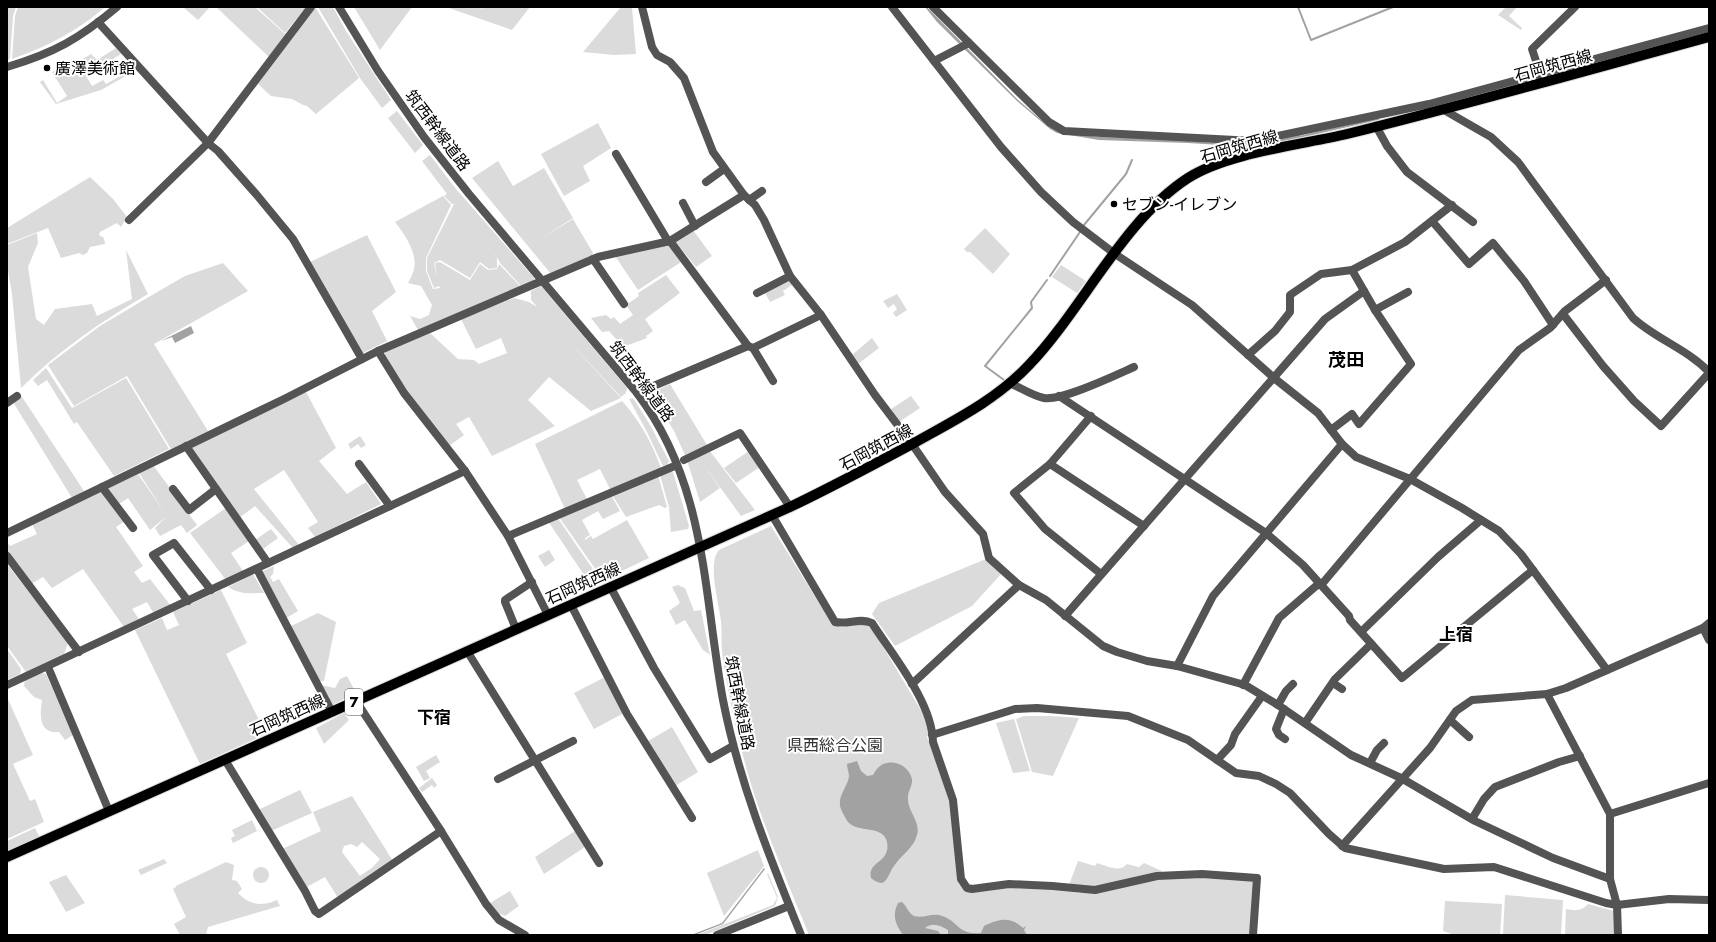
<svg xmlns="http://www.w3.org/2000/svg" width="1716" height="942" font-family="Jost,'Noto Sans JP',sans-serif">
<rect width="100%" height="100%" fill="#fff"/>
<g fill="#dbdbdb" fill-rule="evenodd">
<polygon points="7,7 16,7 13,16 10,59 7,60"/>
<path d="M18,7H105C76,32 48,46 12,59L15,16Z"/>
<polygon points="183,7 210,7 198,20"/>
<polygon points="216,7 255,7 285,34 269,57"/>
<polygon points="257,7 306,7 285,33"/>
<polygon points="315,7 359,78 316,114 307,106 303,105 292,99 271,96 258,84"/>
<polygon points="318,7 333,7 346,31 391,100 382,108 360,78"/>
<polygon points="354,7 412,7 380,50"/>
<polygon points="446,7 480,7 482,9 483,7 530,7 512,30"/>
<polygon points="621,7 632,7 636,54 614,55 583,52"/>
<polygon points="1506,7 1517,7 1509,16 1522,28 1521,30 1498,15"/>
<polygon points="116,48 121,54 86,76 92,86 103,80 106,84 131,70 133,72 101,90 56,104 40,82 43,80 57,103 67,96 52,72 66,64 67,66 72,64 71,61 73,60 76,63 91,54 97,60"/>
<polygon points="397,111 423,145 415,153 388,118"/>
<polygon points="598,123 611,148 583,166 590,181 564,196 541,154"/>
<path d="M430,155L456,189L534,278V282L523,288L500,263L498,259L463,216L497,258V268L489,269L480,262L470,278L440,260L434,263L437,277L435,263L440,262L470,280L480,264L488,270L497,269L499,264L521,287L468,310L440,320L418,330L410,316L420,319L429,315L432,305L421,286L408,283C410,279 413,274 414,269C418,254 404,233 395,222L443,196L451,205L426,258V271L433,289L440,288L439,286L434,288L427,271V258L454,204H452L444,196L447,194L422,161Z"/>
<polygon points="498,161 513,186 544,168 573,218 540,239 573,219 593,253 591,257 551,274 472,178"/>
<polygon points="90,177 113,199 127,217 121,227 117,223 100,232 99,235 104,238 105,244 90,247 87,253 83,255 79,253 61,258 48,228 7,244 7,228"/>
<polygon points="985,228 1010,254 993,274 970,252 967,252 964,249"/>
<polygon points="693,230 712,256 696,267 675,241"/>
<path d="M37,233L38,243L28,267L36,319L44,325L55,309L92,304L97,316L132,299L126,250L148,294C102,321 59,350 21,388L12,294L7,265V245Z"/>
<polygon points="367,235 396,292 372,311 387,341 363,353 310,262"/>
<polygon points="667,243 681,262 638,290 615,256"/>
<polygon points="223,263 248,291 154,344 208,431 171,449 127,376 74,406 48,365 100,326 147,298 185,276"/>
<polygon points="1061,265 1086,281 1077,293 1052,277"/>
<polygon points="666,275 680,293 645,319 653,331 646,336 647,338 623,347 609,331 602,332 591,318 606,315 611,319 614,317 620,324 633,315 626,305 639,296 638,293"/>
<polygon points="790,278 795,283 783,291 785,295 770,302 764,291"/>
<polygon points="541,286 627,388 626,393 621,397 564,336 621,398 591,411 549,377 528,400 555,426 492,456 469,417 456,424 464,435 449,446 405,391 385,356 385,352 430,333 458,359 474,360 479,364 507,353 501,338 476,349 461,319 514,298 529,302 537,307 531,300 531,291"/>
<polygon points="897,294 907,310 896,317 893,313 897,309 894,304 888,308 883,301"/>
<polygon points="872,338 879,348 858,364 852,355"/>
<polygon points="46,368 72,408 126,378 169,449 114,476 77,422 74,424 47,380 38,386 33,380"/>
<polygon points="670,384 707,445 685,455 674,431 651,393"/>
<polygon points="306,392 336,448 319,461 347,494 366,482 381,504 315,537 308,528 318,522 284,470 254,489 299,545 293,548 255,506 239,518 190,447"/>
<polygon points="911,396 920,408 899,422 891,409"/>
<polygon points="22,397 84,491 72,498 13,402"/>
<polygon points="633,398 649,423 669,461 667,465 663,466 646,430 629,399"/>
<path d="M622,401C640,421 652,443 661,468L610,489L600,469L577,480L587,499L565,509L535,444Z"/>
<polygon points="360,436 366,445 361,448 358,444 351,449 348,444"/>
<polygon points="709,450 755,510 741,516 701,461 720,488 700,502 687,460"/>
<polygon points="749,451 760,467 736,483 724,468"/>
<polygon points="153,465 197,525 187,533 181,525 160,536 155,528 167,516 150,530 128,498 119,504 106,489 138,474 165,513 139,473"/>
<polygon points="668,470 673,472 689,526 688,529 671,532 669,507 660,475"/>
<polygon points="658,475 667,507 665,508 659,505 626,517 611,493"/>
<polygon points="101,491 125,521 116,527 143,566 134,572 142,583 150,579 171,606 154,614 147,602 132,609 139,619 124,627 83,569 52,588 43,577 31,584 7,552 7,542 10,546 37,534 32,524"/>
<polygon points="611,495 620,511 603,519 598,511 582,520 590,535 585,538 585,540 591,536 593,539 627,520 649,558 603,580 559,517"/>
<polygon points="226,508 249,541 231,553 243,571 226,580 190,533"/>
<polygon points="557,517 601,581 592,587 548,521"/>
<path d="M771,526L831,622C844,633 848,622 861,622C864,622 868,624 870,625L922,712L929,733L927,737L949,794L964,890L1014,887L1083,893L1159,879L1190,877L1255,881L1251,935H809C787,880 762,825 746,767C736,729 727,690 722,651C721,641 722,631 721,621C719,604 707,563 719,550Z"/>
<polygon points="271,529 278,538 263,549 255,540"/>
<polygon points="549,550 555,560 545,567 538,556"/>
<polygon points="986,559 1001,574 972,606 895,646 872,614 879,603"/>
<polygon points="7,564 68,643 64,654 26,672 7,646"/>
<polygon points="274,566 273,574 270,577 273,582 279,579 298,611 286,618 261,572"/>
<path d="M253,574L264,593C250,593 241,595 228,587Z"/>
<polygon points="678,585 685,588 694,611 701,610 710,655 703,650 685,620 676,625 669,611 680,603 672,587"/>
<polygon points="221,590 247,643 226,654 266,734 200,764 135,630 162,618 167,630 179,625 173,612"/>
<polygon points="318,613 336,622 324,681 319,681 291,626"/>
<polygon points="7,649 21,669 20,674 7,680"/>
<path d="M42,673L46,674L73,735L65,740L59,732C38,734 40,714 42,700L34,697L24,686L25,679Z"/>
<polygon points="347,676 356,693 332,705 321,685 335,688 340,679"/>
<polygon points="605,677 624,713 594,729 574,693"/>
<polygon points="7,697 33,755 13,764 30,801 35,799 44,822 7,839"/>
<polygon points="344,713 349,720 324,744 316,728"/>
<polygon points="1024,716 1051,716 1079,718 1053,776 1032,772 1016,719"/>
<polygon points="1014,719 1030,771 1013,773 996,723"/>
<polygon points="672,727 698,772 675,786 648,741"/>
<polygon points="436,755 440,762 426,771 430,778 424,781 416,767"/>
<polygon points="432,778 437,785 434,788 432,785 422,792 419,788"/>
<polygon points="300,790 312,813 271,831 258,810"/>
<path d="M352,796L393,861L338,898L325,877L305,888L280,850L321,831L313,812ZM362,842L380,859L373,867L360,876L342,852L344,846L351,844L357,847Z"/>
<polygon points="252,820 257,831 233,843 231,838 235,836 232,830"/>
<polygon points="35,828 40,838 7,852 7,841"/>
<polygon points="575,831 585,847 544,874 535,857"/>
<polygon points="758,850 764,866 724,916 707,873"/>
<polygon points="164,859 167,863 141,875 138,870"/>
<path d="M1078,861L1095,866L1097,863C1107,866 1120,873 1127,864L1139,867L1144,863L1162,871L1160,874L1094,889L1069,885Z"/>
<path d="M226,862L234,865L232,880L237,881L242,889L238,893C249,905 262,907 277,900L280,906L208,927L206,935H180L174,924L186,917L173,889L176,887V886Z"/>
<circle cx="261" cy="875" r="8"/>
<polygon points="768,873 778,897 775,906 705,935 697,935 773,905 777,898 767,874"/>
<polygon points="66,875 85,903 66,912 49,882"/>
<polygon points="510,891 519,906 505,916 496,912 490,903"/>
<polygon points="1505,895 1563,900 1561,935 1503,935"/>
<polygon points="1445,901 1502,904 1500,935 1455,935 1443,931"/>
<path d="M1588,904L1614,911L1615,935H1565L1566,909C1575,911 1582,911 1588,904Z"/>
</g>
<g fill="#a2a2a2">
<polygon points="925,7 927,7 1017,99 1046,124 1063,133 1100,137 1150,138 1252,146 1300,135 1301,138 1253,147 1188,143 1099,140 1057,133 1050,129 1017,101 937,22"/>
<polygon points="191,326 194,333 175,343 172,337 161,341"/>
<path d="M857,761L861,771L867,776L873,775C875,771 879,766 883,764C895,759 909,766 912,779C913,786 907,792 908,799C908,812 921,822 917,835C914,848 901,855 894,866C887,875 887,891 871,878C867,861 891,863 887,842C884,825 857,833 848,822C846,819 842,812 841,809C836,797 848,787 849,776C849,773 847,768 847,764Z"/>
<polygon points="764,868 765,869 723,924 695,935 691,935 722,923"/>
<path d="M902,902C907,906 908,913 914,916C923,919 933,912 942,916C960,922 957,935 981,933L984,926C999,919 1010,916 1023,928L1026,926L1024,930L1027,935H948V930C940,925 932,922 925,928L938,931L941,935H903C895,924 892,915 898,903Z"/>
</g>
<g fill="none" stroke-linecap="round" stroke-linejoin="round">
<g stroke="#a2a2a2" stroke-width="2">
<polyline points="1298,7 1311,40 1393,7"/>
<polyline points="1299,137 1378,119"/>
<polyline points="1084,225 1126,174 1132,160"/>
<polyline points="1050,276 1080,232"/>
<polyline points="1004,380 985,366 1032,308 1031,302 1047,280"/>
</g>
<defs>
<path id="primary" d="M7,857L790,507C832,487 873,465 914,443C955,420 996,400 1029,365C1082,310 1123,220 1188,178C1227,153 1300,145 1347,134C1468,104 1588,70 1709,37"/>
</defs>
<use href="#primary" stroke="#dbdbdb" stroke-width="12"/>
<g stroke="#545454" stroke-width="8">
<polyline points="642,7 652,47 657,55 670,62 684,78 713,152 744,195 755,205 764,220 790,276 821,315 875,395 912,444 945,492 983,534 989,558 1019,585 1046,600 1103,646 1117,652 1147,661 1177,666 1245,685 1278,705 1351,755 1401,778 1475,821 1553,858 1610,879"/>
<polyline points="892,7 1001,147 1041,192 1073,222 1115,254 1192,305 1274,378 1318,413 1342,444 1356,457 1410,479 1462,508 1499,531 1521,554 1607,670"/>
<polyline points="933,7 1049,122 1064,131 1254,141 1429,104 1709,28"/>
<polyline points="98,22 208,143 311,7"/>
<polyline points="934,61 969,43"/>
<polyline points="1542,79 1532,49 1575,7"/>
<path d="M1444,110L1491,137L1518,162L1633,318C1656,339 1687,349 1709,372"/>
<polyline points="1376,126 1387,146 1407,172 1473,222"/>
<polyline points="616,154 668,241"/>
<polyline points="706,182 724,169"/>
<polyline points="749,200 762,191"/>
<polyline points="683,203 695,226"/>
<polyline points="129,220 208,143 218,151 256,194 293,239 362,359"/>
<polyline points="1432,221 1469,264 1493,243 1524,281 1553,325"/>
<polyline points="670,241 748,346 753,348 821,315"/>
<polyline points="593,259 624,304"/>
<polyline points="757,293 790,276"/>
<polyline points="1375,310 1408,292"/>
<polyline points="1563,314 1603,366 1634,401 1661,426 1709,373"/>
<polyline points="753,348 773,381"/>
<polyline points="378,351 404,393 465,471 508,536 548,615"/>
<polyline points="1248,355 1275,331 1290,312 1290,295 1321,274 1352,270 1405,242 1452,205"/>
<path d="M1010,383C1021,388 1033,396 1044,398C1062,401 1116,375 1134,367"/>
<polyline points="637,393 748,346"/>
<polyline points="1059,396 1266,533 1303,565 1349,616 1350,620 1402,678 1533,570"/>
<polyline points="7,403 17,396"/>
<polyline points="1091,416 1050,464 1014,493 1045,529 1101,574"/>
<polyline points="1331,430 1352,414 1359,424 1411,364 1375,310 1352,270"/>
<polyline points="186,446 268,563"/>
<polyline points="684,460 740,433 790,507"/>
<polyline points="359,464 390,506"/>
<polyline points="1050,464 1144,526"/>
<polyline points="102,487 133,528"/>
<polyline points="173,489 189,510 216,489"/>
<path d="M772,515L835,622C848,625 860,617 872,623C893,656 932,702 933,742L953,800L961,879L967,888L972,889L1009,884L1052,886L1095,890L1157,876L1202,874L1257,878L1253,935"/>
<polyline points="7,533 284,399 378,351 598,257 670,241 744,195"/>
<polyline points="508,536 677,465"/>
<polyline points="7,556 79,652"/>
<polyline points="257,569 332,712"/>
<polyline points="611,588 654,668 710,759 733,746"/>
<polyline points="188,601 153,555 174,543 211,590"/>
<polyline points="571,605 627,714 692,818"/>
<polyline points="1065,616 1325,319 1364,291"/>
<polyline points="1703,628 1709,640"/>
<polyline points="516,629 505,602 505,600 532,582"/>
<polyline points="1361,632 1438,557 1481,520"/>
<polyline points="467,651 599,863"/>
<polyline points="1177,666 1213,596 1342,444"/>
<polyline points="48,667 109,811"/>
<polyline points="1333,683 1342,689"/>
<polyline points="912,684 1019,585"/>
<polyline points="7,685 465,471"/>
<polyline points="1243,685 1279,618 1316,586 1322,584 1519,350 1550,328 1565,311 1606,280"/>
<polyline points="1547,694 1610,814 1610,879 1617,905 1618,935"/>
<polyline points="356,701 441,831 486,904 499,920 525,935"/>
<polyline points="1278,705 1286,691 1293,684"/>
<polyline points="1284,709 1276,729 1279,735 1285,739"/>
<polyline points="1450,720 1469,737"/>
<polyline points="1305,723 1335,679 1371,644"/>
<polyline points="932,735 1015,709 1037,708 1128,716 1188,740 1236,773 1259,776 1276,784 1290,793 1329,834 1345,848 1444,869 1494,867 1606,903 1617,905 1669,899 1709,900"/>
<polyline points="225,760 305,891 315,911 319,914 441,831"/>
<polyline points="1217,760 1231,745 1235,734 1262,696"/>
<polyline points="1370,763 1377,750 1384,743"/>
<polyline points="498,779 573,741"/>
<polyline points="1610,814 1709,783"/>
<polyline points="1472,819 1484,799 1495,787 1559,762 1580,756"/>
<polyline points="1342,846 1430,748 1456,711 1472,700 1547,694 1566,688 1703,628 1709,623"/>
</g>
<g stroke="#545454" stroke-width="8">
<path d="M339,7L378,71L424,137L469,194L637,393C707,485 703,592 723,700C739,782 770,858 801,935"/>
<path d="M7,67C54,53 79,39 117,7"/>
<polyline points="717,935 789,906"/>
</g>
<use href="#primary" stroke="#000" stroke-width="10"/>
</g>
<g fill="#000" stroke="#fff" stroke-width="1.5">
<circle cx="47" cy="68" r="4"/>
<circle cx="1114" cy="204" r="4"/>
</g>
<g text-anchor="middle" stroke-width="4" stroke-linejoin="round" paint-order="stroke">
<rect fill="#fff" stroke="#4c4c4c" stroke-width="1" x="345" y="689" width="18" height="26" rx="3"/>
<g font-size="15" font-weight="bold" fill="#000">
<text x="354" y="707">7</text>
</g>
<g font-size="16" fill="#000" stroke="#fff">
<text transform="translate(1553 65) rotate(-15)" y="6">石岡筑西線</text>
<text transform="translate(438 130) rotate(53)" y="6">筑西幹線道路</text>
<text transform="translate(1239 146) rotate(-16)" y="6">石岡筑西線</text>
<text transform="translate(642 381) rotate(53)" y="6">筑西幹線道路</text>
<text transform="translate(876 447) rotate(-28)" y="6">石岡筑西線</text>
<text transform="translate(583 583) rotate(-24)" y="6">石岡筑西線</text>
<text transform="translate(740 703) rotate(79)" y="6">筑西幹線道路</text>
<text transform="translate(287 715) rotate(-24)" y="6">石岡筑西線</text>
</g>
<g font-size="16" fill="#000" stroke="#fff" text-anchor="start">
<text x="55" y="74">廣澤美術館</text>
<text x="1122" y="210">セブン-イレブン</text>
</g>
<g font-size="16" fill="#323232" stroke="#fff">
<text x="835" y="751">県西総合公園</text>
</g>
<g font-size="17" font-weight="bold" fill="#000" stroke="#fff">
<text x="1456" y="640">上宿</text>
<text x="434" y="723">下宿</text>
</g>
<g font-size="18" font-weight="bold" fill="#000" stroke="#fff">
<text x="1346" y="366">茂田</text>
</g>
</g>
<rect width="1716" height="942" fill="none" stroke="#000000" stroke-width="16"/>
</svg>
